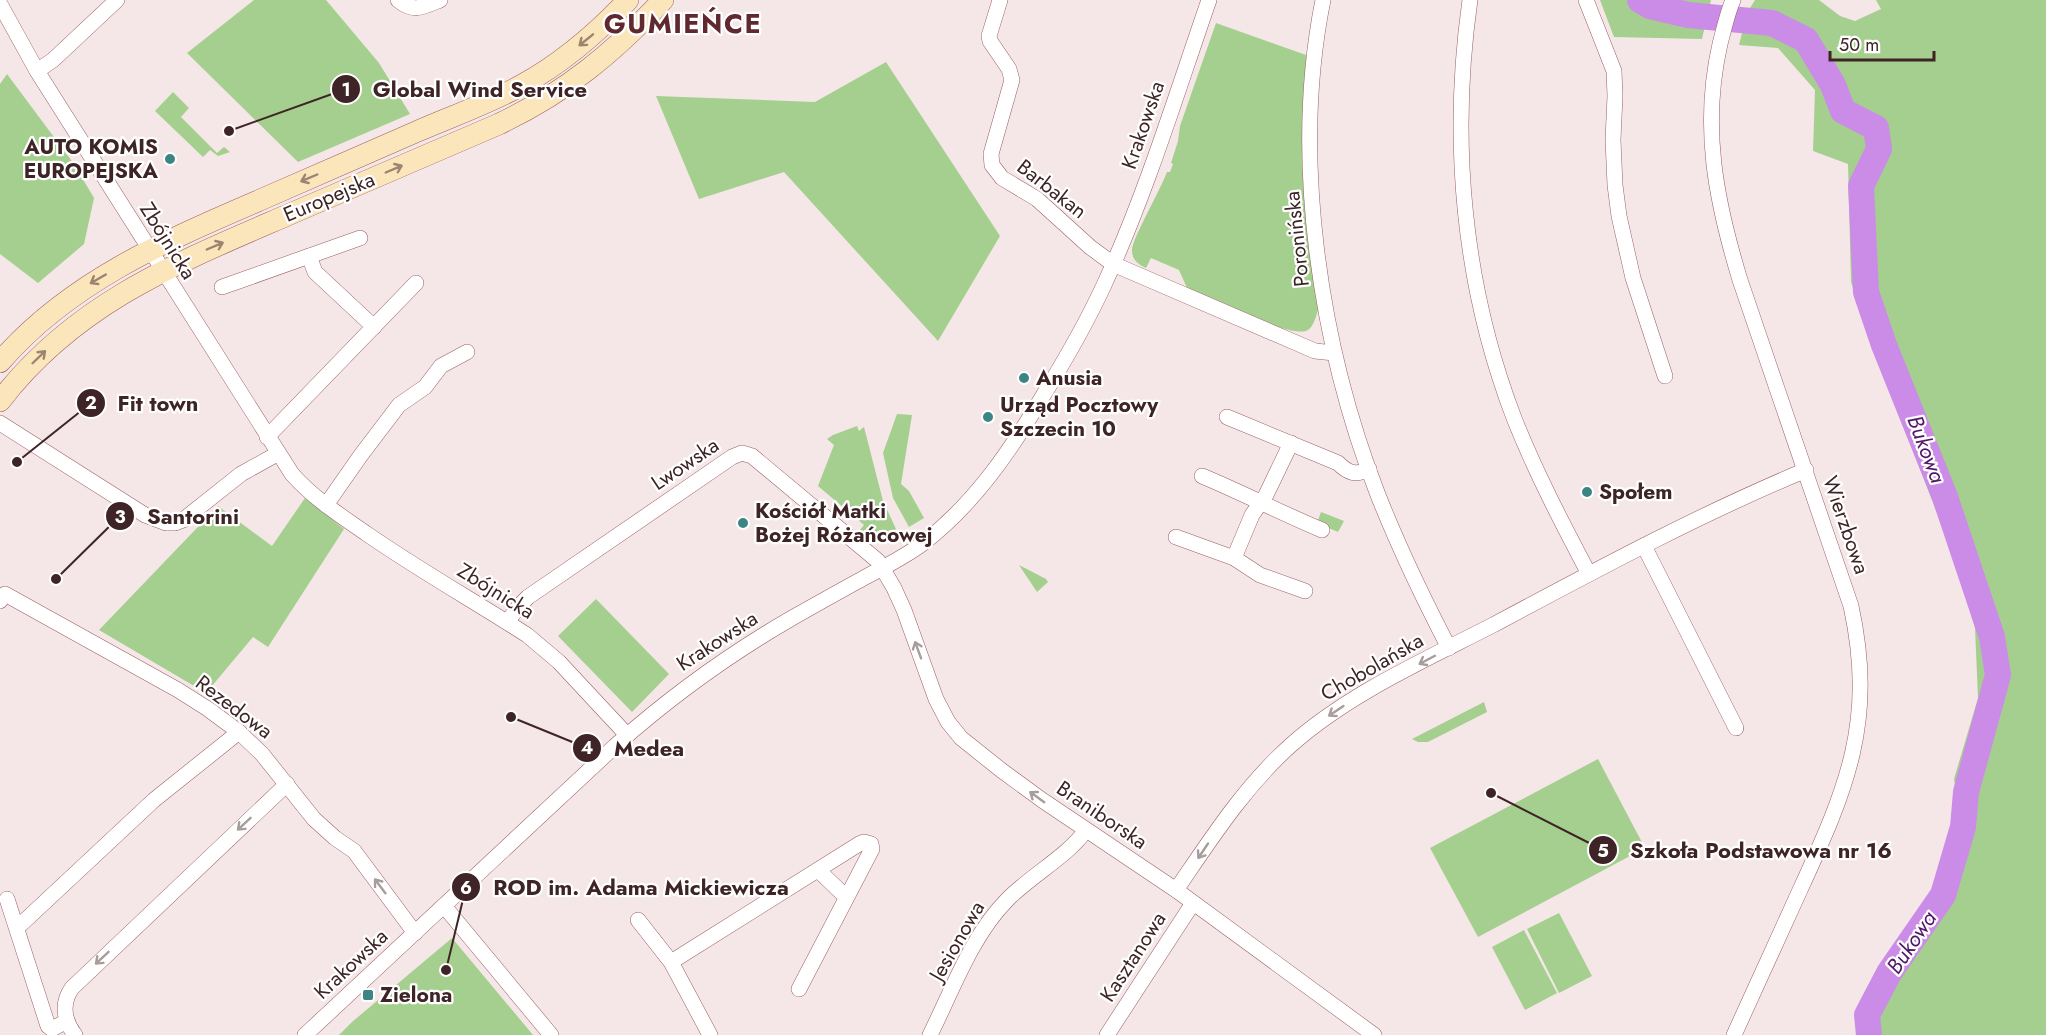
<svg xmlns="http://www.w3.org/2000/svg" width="2046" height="1035" font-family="Jost,sans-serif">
<rect width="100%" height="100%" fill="#f5e7e7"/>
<g fill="#a5cf8e">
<polygon points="254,0 326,0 379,63 410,114 298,162 187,53"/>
<polygon points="1600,0 1711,0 1702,39 1614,37"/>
<polygon points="1755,0 1819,0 1840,16 1855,21 1881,9 1876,0 2046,0 2046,1035 1873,1035 1873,1014 1889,973 1943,895 1963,827 1954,779 1978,698 1975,628 1952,552 1869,337 1851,282 1848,164 1813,151 1815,90 1778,48 1739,45 1747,13"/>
<path d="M1216,23L1306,55L1304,153L1318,310C1316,316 1314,326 1308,330C1292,340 1207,297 1187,288L1179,270L1151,258L1146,268C1138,264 1132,260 1132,250C1132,239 1161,189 1167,172H1170L1173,164L1171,163L1178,141L1180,126Z"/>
<polygon points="886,62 1000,236 938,341 784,172 699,199 656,96 815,102"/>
<polygon points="7,74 74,164 94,198 84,244 38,283 0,254 0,84"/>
<polygon points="173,92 189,108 181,117 217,153 224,147 230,152 218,156 210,150 203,157 155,111"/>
<polygon points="897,414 912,415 901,484 909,491 924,518 909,527 893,498 883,453"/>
<polygon points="857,426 859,431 864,427 883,501 896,529 875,542 859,531 864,525 818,486 834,445 827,439 833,435"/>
<polygon points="305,498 344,529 268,647 253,637 206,693 99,630 218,506 272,546"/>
<polygon points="1321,512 1344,521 1338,532 1317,523"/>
<polygon points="1019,565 1046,579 1048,582 1037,592"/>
<polygon points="596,599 669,674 632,712 558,636"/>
<polygon points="1484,702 1487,712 1428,742 1418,742 1412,739"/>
<polygon points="1598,759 1645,848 1478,937 1430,848"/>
<polygon points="1559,913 1592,976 1559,993 1527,929"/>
<polygon points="1524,930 1557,993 1525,1010 1492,947"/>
<polygon points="452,938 533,1035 339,1035 352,1022"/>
</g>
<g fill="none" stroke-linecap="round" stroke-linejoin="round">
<polyline stroke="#cb8ce7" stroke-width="26" points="1640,0 1650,6 1688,15 1772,23 1806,40 1833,85 1843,111 1876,128 1879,149 1861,186 1866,292 1884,345 1945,497 1992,637 1998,675 1966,792 1963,827 1943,895 1889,973 1867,1015 1869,1035"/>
<defs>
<g id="street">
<path d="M398,0C413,13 423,7 440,0"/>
<polyline points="1000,0 989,36 990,41 1009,69 1012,80 991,154 992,165 1002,178 1037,199 1090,247 1113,264 1315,351 1334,353"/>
<path d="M1323,0C1291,158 1320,346 1378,495C1399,548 1423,598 1449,648"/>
<path d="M1470,0C1450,140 1463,285 1514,418C1535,471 1562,523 1589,574"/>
<polyline points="1586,0 1614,71 1615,96 1613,140 1615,185 1619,216 1633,278 1665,376"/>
<path d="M1733,0C1727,14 1724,29 1720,44C1701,127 1716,201 1740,280L1851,606C1876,721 1847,788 1800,890C1778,938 1756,987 1734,1035"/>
<path d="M0,4L37,71L292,474C313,498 341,516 367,534C419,570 474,601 527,635L559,662L627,735"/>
<polyline points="37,71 53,60 117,0"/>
<polyline points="309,256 315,272 374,327"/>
<polyline points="222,287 360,238"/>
<path d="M1227,417L1338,463C1348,473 1356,476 1369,469"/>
<polyline points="0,423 145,515 166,523 175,523 183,520 241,474 277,454"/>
<polyline points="267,437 416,283"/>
<path d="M1202,476C1243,493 1281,513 1322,530"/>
<polyline points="326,505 361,455 399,405 425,387 441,366 467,352"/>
<polyline points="1176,537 1234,558 1252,515 1266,495 1291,443"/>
<polyline points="1644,546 1736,728"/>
<polyline points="1234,558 1260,575 1305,591"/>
<polyline points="0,601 5,594 178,690 208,709 239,732 262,754 314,819 335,838 354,851 415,933"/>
<polyline points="507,622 520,605 528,597 732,457 742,453 752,456 878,561 894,588 904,610 936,699 948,722 961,738 1001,770 1042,800 1176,890 1374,1035"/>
<polyline points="818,870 846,897"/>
<path d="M1176,890C1211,839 1244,787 1291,745C1348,694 1425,660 1493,625C1596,570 1698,515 1806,470"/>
<polyline points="7,899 48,1026 52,1029 67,1021"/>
<polyline points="444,906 551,1035"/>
<polyline points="638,920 671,962 710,1035"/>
<polyline points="17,928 154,800 239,732"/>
<polyline points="671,962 859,844 864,842 871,844 872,849 799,989"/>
<path d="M75,1035C64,1021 61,1003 72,988L287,784"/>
<path d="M305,1035L615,746C670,697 728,655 792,618C815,605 838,592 862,579C882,568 903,558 922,544C973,505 1009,453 1041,399C1064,362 1086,324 1104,285C1146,194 1176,95 1209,0"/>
<path d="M930,1035C952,991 972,935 1007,900C1030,876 1068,856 1086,830"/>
<polyline points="1107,1035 1193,903"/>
</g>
<g id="secondary">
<path d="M0,362C69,282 165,241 260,200C313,177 365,154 418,131C453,116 489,103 522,85C562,63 597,33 628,0"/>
<path d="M0,401C76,302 179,262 290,214C360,184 430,154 499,124C566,92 612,54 663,0"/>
</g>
</defs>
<use href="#street" stroke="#9b5f64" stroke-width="16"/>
<use href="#secondary" stroke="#9b5f64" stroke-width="22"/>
<use href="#street" stroke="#fff" stroke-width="15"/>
<use href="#secondary" stroke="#fbe5ba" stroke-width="21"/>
</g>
<defs><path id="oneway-shaft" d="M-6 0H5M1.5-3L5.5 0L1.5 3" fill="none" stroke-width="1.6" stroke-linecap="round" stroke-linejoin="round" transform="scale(1.5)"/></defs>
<g stroke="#9c8470">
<use href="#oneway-shaft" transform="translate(586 40) rotate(141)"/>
<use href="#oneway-shaft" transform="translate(394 169) rotate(-23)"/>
<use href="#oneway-shaft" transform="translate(309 178) rotate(157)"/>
<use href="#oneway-shaft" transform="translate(215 246) rotate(-23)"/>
<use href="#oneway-shaft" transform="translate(98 279) rotate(150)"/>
<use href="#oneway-shaft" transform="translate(39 357) rotate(-44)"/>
</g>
<g stroke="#a89c9d">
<use href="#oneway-shaft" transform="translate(918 650) rotate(-110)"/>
<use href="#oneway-shaft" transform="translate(1427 660) rotate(152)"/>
<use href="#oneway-shaft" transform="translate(1336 711) rotate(146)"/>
<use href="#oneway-shaft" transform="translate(1037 797) rotate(-144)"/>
<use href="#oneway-shaft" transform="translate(244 824) rotate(137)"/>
<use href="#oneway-shaft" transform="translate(1203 851) rotate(124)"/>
<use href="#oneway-shaft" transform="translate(380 886) rotate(-127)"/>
<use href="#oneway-shaft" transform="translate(102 958) rotate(137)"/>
</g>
<g fill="#3d8585" stroke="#fff" stroke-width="2">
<circle cx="170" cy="159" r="6"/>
<circle cx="1024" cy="378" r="6"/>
<circle cx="988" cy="417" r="6"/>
<circle cx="1587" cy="492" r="6"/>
<circle cx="743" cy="523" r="6"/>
<rect x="362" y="989" width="12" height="12" rx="3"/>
</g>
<g text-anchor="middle" stroke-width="4.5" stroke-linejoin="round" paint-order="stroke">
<g font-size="21" fill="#3e2426" stroke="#fff">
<text transform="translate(1143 125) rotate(-71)" y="7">Krakowska</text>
<text transform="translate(1052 189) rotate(38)" y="7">Barbakan</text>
<text transform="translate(329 197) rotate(-23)" y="7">Europejska</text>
<text transform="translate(1297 239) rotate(-96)" y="7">Poronińska</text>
<text transform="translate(168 241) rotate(58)" y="7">Zbójnicka</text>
<text transform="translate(685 464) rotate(-34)" y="7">Lwowska</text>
<text transform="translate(1846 525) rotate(71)" y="7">Wierzbowa</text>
<text transform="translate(496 591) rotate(32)" y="7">Zbójnicka</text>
<text transform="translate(717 641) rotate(-33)" y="7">Krakowska</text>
<text transform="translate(1372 667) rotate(-30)" y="7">Chobolańska</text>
<text transform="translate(234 707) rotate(37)" y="7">Rezedowa</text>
<text transform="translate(1102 815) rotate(34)" y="7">Braniborska</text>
<text transform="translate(957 941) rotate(-60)" y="7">Jesionowa</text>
<text transform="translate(1133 957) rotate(-57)" y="7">Kasztanowa</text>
<text transform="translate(351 964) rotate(-43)" y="7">Krakowska</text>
</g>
<g font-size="21" font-weight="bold" fill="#3e2426" stroke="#fff" text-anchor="start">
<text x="158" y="154" text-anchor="end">AUTO KOMIS<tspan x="158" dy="24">EUROPEJSKA</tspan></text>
<text x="1036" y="385">Anusia</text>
<text x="1000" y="412">Urząd Pocztowy<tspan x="1000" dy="24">Szczecin 10</tspan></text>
<text x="1599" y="499">Społem</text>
<text x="755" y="518">Kościół Matki<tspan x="755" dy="24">Bożej Różańcowej</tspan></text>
<text x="380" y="1002">Zielona</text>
</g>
<g font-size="22" font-style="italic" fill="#521768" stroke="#fff">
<text transform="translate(1927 449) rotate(69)" y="8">Bukowa</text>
<text transform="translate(1911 942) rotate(-56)" y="8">Bukowa</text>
</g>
<g font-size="27" font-weight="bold" letter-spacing="1.5" fill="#5f292f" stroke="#fff">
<text x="683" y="33">GUMIEŃCE</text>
</g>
</g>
<path fill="none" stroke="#3e2426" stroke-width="2" d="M229 131L346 89M17 462L91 403M56 579L120 516M511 717L587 748M1491 793L1603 850M446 970L466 887"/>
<g fill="#3e2426" stroke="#fff" stroke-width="2">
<circle cx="229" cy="131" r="6"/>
<circle cx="17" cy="462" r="6"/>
<circle cx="56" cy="579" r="6"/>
<circle cx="511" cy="717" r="6"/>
<circle cx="1491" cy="793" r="6"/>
<circle cx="446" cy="970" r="6"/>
<circle cx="346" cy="89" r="15"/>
<circle cx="91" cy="403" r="15"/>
<circle cx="120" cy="516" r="15"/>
<circle cx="587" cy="748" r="15"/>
<circle cx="1603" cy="850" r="15"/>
<circle cx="466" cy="887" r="15"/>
</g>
<g font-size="18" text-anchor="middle" font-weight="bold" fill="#fff">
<text x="346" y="96">1</text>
<text x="91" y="409">2</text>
<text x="120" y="523">3</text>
<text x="587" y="754">4</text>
<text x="1603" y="857">5</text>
<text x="466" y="894">6</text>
</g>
<g font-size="22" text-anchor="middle" font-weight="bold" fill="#3e2426" stroke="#fff" stroke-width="4.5" stroke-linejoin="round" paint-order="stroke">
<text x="480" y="97">Global Wind Service</text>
<text x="158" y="411">Fit town</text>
<text x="193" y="524">Santorini</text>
<text x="649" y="756">Medea</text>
<text x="1761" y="858">Szkoła Podstawowa nr 16</text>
<text x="641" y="895">ROD im. Adama Mickiewicza</text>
</g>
<path d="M1830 51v9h104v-9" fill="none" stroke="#3e2426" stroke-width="3"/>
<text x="1839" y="51" font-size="18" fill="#3e2426" stroke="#ffffff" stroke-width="4.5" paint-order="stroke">50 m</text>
</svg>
